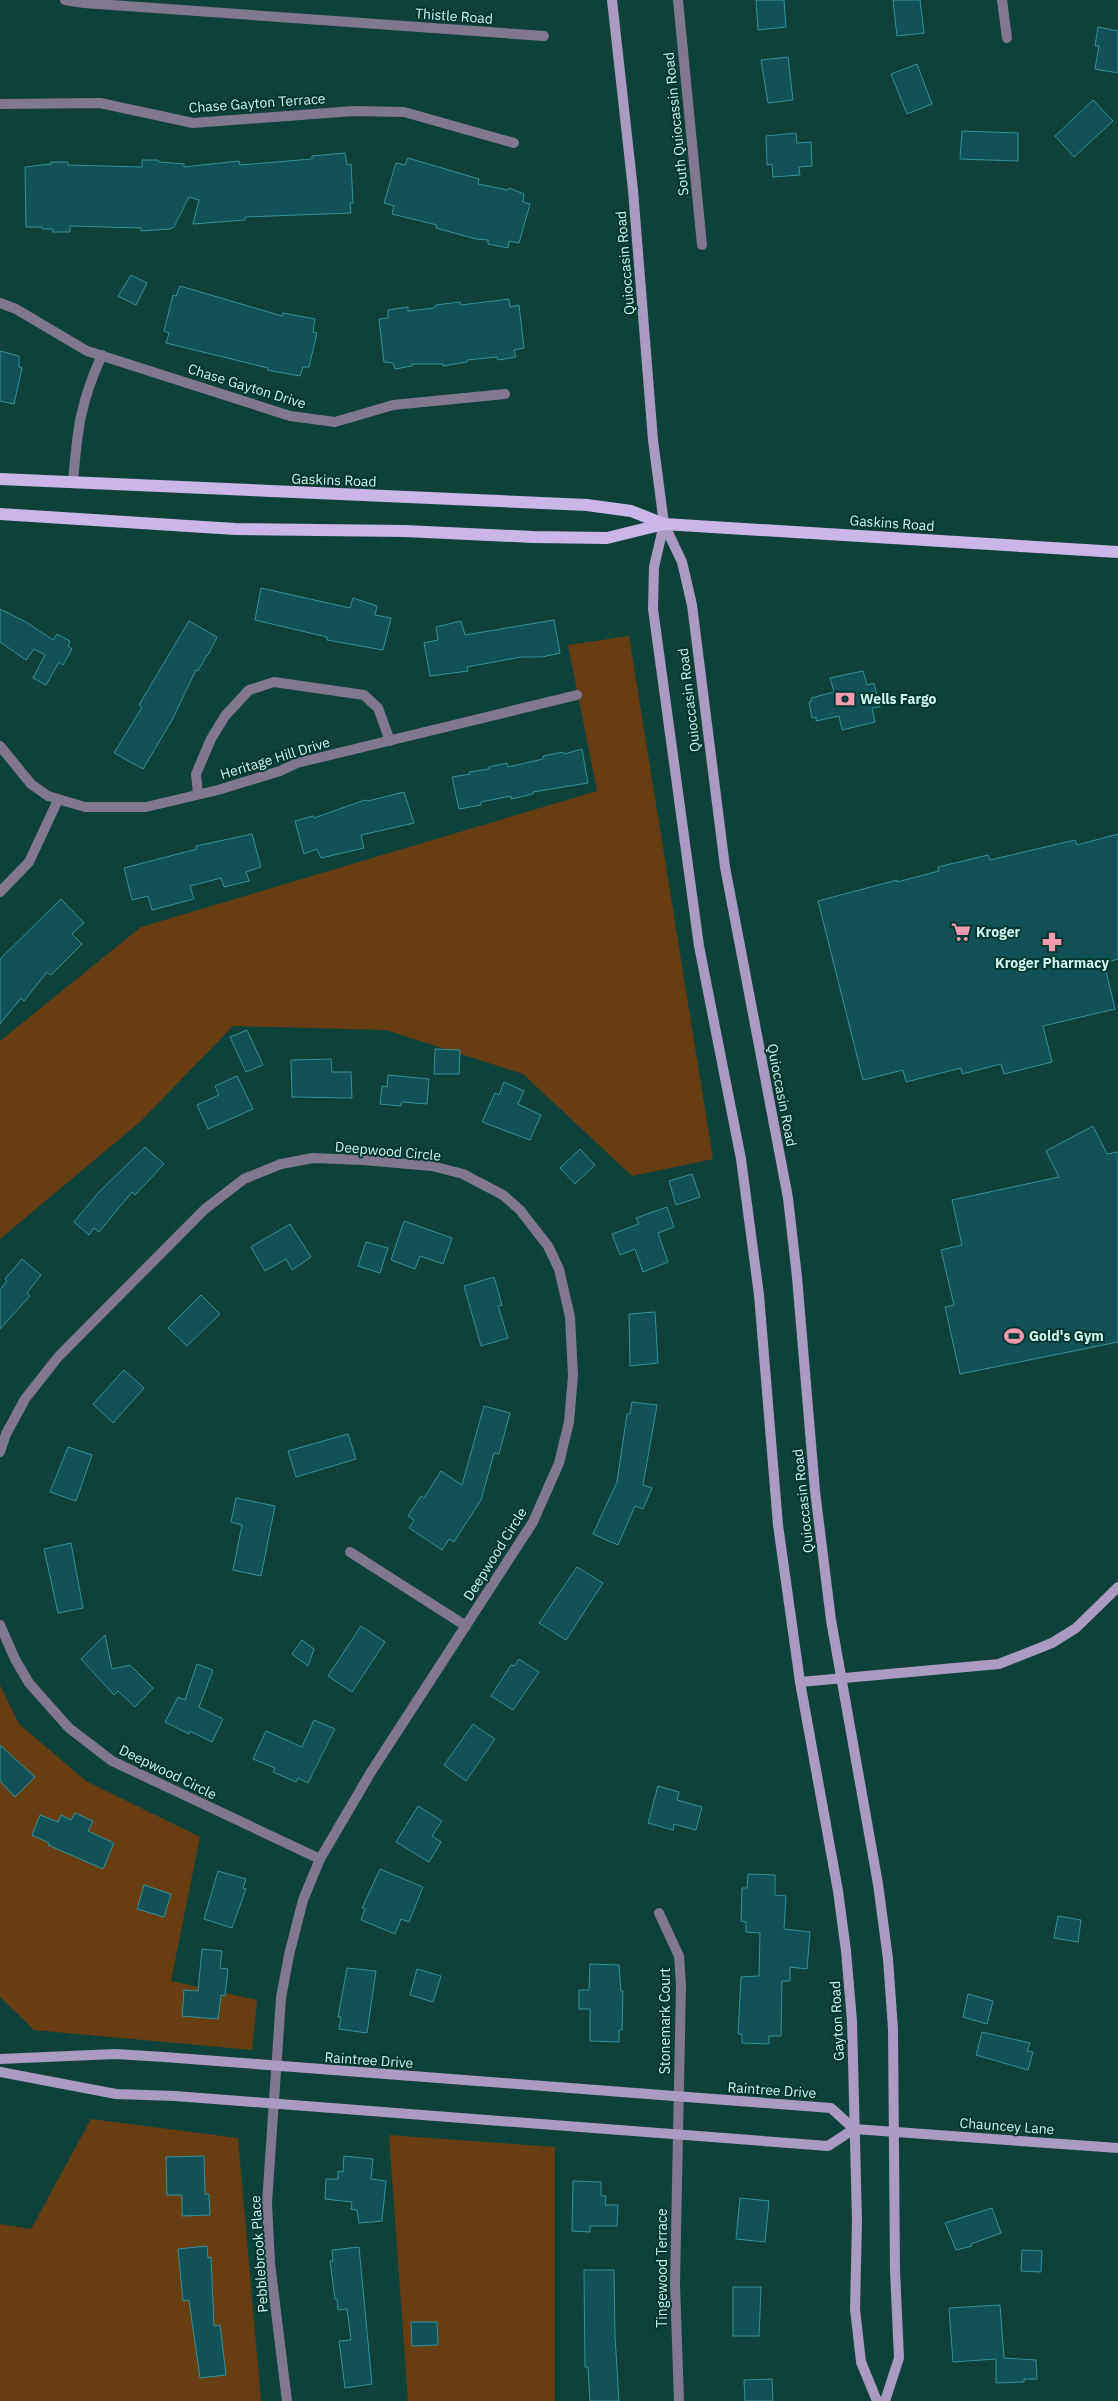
<svg xmlns="http://www.w3.org/2000/svg" width="1118" height="2401" font-family="'IBM Plex Sans',sans-serif">
<rect width="100%" height="100%" fill="#0f413b"/>
<g fill="#663e12">
<polygon points="629,636 713,1159 632,1176 523,1074 386,1030 233,1026 141,1121 0,1239 0,1041 141,927 597,791 568,645"/>
<polygon points="0,1685 19,1724 86,1781 200,1837 171,1981 257,2000 252,2050 34,2030 0,1997"/>
<polygon points="91,2119 238,2138 261,2401 0,2401 0,2224 31,2229"/>
<polygon points="389,2135 555,2147 555,2401 408,2401"/>
</g>
<g fill="#125157" stroke="#34929b">
<polygon points="756,0 784,0 786,27 758,30"/>
<polygon points="893,0 920,0 924,33 897,36"/>
<polygon points="1098,27 1118,31 1118,73 1095,69 1099,46 1095,46"/>
<polygon points="788,57 793,100 768,103 761,60"/>
<polygon points="917,64 932,104 907,114 891,74"/>
<polygon points="1093,100 1113,121 1074,157 1055,136"/>
<polygon points="962,131 1018,133 1018,161 960,159"/>
<polygon points="796,133 797,143 811,142 812,166 799,167 800,175 773,177 772,164 767,165 766,136"/>
<polygon points="345,153 347,165 351,164 353,203 350,203 351,213 245,217 245,220 193,224 199,200 189,197 174,227 170,229 141,231 141,228 70,226 70,232 53,232 52,229 42,229 42,227 26,227 25,167 51,164 51,162 68,162 68,165 142,167 142,160 158,160 159,162 184,164 184,167 239,161 240,165 312,159 312,156"/>
<polygon points="408,158 479,179 478,184 508,190 509,188 524,194 523,202 530,204 519,243 509,241 508,248 488,244 488,240 476,239 436,228 437,225 392,214 394,206 384,203 396,163 405,165"/>
<polygon points="131,275 147,283 136,305 118,296"/>
<polygon points="180,286 282,316 283,313 315,319 313,332 317,333 309,367 303,367 300,376 267,370 268,368 166,343 169,333 164,331 173,295 176,296"/>
<polygon points="509,299 510,307 519,305 524,348 514,350 516,357 498,360 497,357 467,360 467,362 443,366 443,364 412,364 412,366 395,369 393,363 384,362 379,319 388,318 388,310 408,307 408,311 434,308 436,305 460,302 461,305"/>
<polygon points="0,351 19,356 19,367 22,368 14,404 0,401"/>
<polygon points="261,588 350,608 353,598 377,606 375,615 391,618 383,650 327,640 327,637 255,620"/>
<polygon points="0,609 26,622 53,640 57,634 70,641 68,646 72,649 63,665 59,662 46,685 33,678 45,655 34,649 26,660 0,642"/>
<polygon points="554,620 560,653 542,657 521,657 467,667 468,671 430,676 424,643 438,640 436,627 461,621 465,635"/>
<polygon points="189,621 217,637 208,655 207,655 198,671 196,670 172,720 143,769 114,753 142,707 139,705"/>
<polygon points="863,671 867,685 874,683 880,707 872,708 875,722 842,730 839,716 816,721 816,717 812,718 809,702 812,701 811,698 834,692 830,678"/>
<polygon points="582,749 588,783 533,792 533,794 511,799 511,796 481,802 481,805 459,809 452,777 470,774 469,772 489,769 489,767 507,763 508,767 543,759 543,756 563,752 564,754"/>
<polygon points="404,792 414,823 361,835 364,848 321,858 317,849 304,854 295,821 313,816 314,818 365,800 368,801"/>
<polygon points="252,834 261,867 246,872 249,881 224,887 221,878 190,886 194,899 152,910 148,896 132,900 124,868 197,849 196,846"/>
<polygon points="1118,834 1118,959 1104,963 1115,1009 1043,1026 1052,1062 1004,1074 1001,1064 962,1074 961,1068 906,1082 903,1070 863,1080 818,901 897,880 897,882 939,871 938,867 988,855 990,860 1075,840 1077,845"/>
<polygon points="61,899 84,923 72,934 82,944 51,975 47,972 24,1001 21,998 0,1024 0,959"/>
<polygon points="247,1030 263,1065 246,1072 230,1037"/>
<polygon points="435,1049 460,1050 459,1074 434,1074"/>
<polygon points="331,1059 332,1072 351,1072 352,1098 292,1097 291,1060"/>
<polygon points="388,1075 429,1079 427,1104 402,1102 401,1106 380,1104 382,1086 387,1087"/>
<polygon points="237,1076 253,1109 208,1129 197,1105 219,1095 215,1086"/>
<polygon points="504,1082 524,1091 518,1104 541,1115 530,1140 482,1122 495,1093 499,1095"/>
<polygon points="1093,1126 1107,1154 1118,1152 1118,1342 960,1374 945,1307 954,1305 941,1250 962,1245 952,1200 1059,1177 1046,1151"/>
<polygon points="145,1147 164,1164 135,1195 132,1192 99,1232 94,1228 89,1235 74,1222 98,1193"/>
<polygon points="580,1149 595,1165 575,1184 560,1168"/>
<polygon points="692,1174 700,1197 676,1205 669,1181"/>
<polygon points="667,1207 674,1227 658,1233 668,1262 643,1272 635,1249 620,1255 612,1234 639,1224 636,1218"/>
<polygon points="404,1221 452,1238 443,1264 420,1256 415,1269 391,1260"/>
<polygon points="290,1224 311,1257 292,1270 286,1259 265,1271 251,1247"/>
<polygon points="366,1242 388,1248 380,1273 358,1266"/>
<polygon points="22,1259 41,1275 27,1293 30,1296 0,1329 0,1290 7,1281 5,1279"/>
<polygon points="494,1277 502,1305 498,1306 508,1338 481,1346 464,1286"/>
<polygon points="201,1295 220,1314 187,1346 168,1328"/>
<polygon points="655,1312 658,1363 630,1366 629,1314"/>
<polygon points="124,1370 144,1388 113,1423 93,1404"/>
<polygon points="632,1402 657,1405 643,1485 652,1488 643,1509 635,1506 618,1545 593,1534 617,1482 627,1414 630,1414"/>
<polygon points="484,1406 510,1413 499,1454 494,1453 481,1500 454,1542 449,1539 442,1550 409,1528 414,1520 408,1516 421,1496 424,1498 441,1471 462,1485"/>
<polygon points="348,1434 356,1459 296,1477 288,1451"/>
<polygon points="68,1447 92,1455 76,1501 50,1492"/>
<polygon points="236,1498 275,1506 261,1576 233,1570 242,1525 231,1522"/>
<polygon points="71,1543 83,1608 58,1613 44,1549"/>
<polygon points="577,1567 603,1583 566,1640 539,1623"/>
<polygon points="361,1626 385,1642 352,1692 328,1676"/>
<polygon points="105,1635 112,1669 130,1665 153,1688 135,1707 118,1691 114,1695 81,1659"/>
<polygon points="302,1640 314,1649 308,1666 292,1654"/>
<polygon points="519,1659 539,1672 513,1710 491,1696 511,1665 514,1666"/>
<polygon points="197,1664 213,1670 199,1707 223,1719 212,1742 190,1731 189,1734 165,1722 178,1697 185,1700"/>
<polygon points="314,1720 335,1729 308,1783 298,1778 296,1782 273,1772 275,1768 253,1759 266,1731 302,1747"/>
<polygon points="473,1724 495,1739 466,1781 444,1765"/>
<polygon points="0,1745 35,1777 15,1797 0,1781"/>
<polygon points="658,1786 679,1792 677,1800 702,1807 696,1830 674,1824 673,1830 648,1823"/>
<polygon points="418,1806 442,1821 432,1836 441,1842 429,1862 396,1842"/>
<polygon points="75,1813 93,1821 88,1831 114,1843 103,1869 48,1845 49,1843 32,1835 40,1815 58,1822 61,1815 71,1820"/>
<polygon points="380,1869 423,1887 409,1922 401,1919 395,1934 361,1920 365,1909 362,1908"/>
<polygon points="218,1871 246,1879 243,1888 246,1889 232,1928 204,1919"/>
<polygon points="748,1874 775,1875 775,1895 786,1896 784,1929 810,1932 807,1969 790,1967 790,1981 782,1981 781,2036 769,2036 769,2044 742,2043 742,2034 738,2034 741,1977 759,1976 760,1933 746,1932 746,1922 741,1921 742,1888 747,1888"/>
<polygon points="144,1885 171,1894 164,1917 137,1909"/>
<polygon points="1058,1916 1081,1920 1078,1942 1054,1938"/>
<polygon points="202,1949 222,1951 220,1968 228,1969 225,1996 221,1995 218,2019 182,2016 184,1990 198,1991"/>
<polygon points="590,1964 619,1965 621,1991 623,1991 622,2030 619,2030 619,2042 590,2041 590,2009 579,2009 579,1990 589,1990"/>
<polygon points="347,1968 376,1971 367,2033 339,2029 341,2017 338,2017"/>
<polygon points="417,1969 441,1976 433,2002 410,1995"/>
<polygon points="968,1994 993,2001 987,2024 963,2017"/>
<polygon points="982,2032 1030,2043 1027,2051 1033,2052 1028,2070 976,2055"/>
<polygon points="204,2156 205,2194 209,2194 210,2215 182,2216 182,2195 167,2195 166,2157"/>
<polygon points="344,2156 373,2159 371,2179 386,2181 382,2221 359,2223 357,2210 351,2209 352,2202 325,2199 326,2179 338,2179 338,2171 343,2172"/>
<polygon points="573,2181 601,2182 601,2196 606,2196 605,2205 618,2205 617,2226 590,2226 590,2232 572,2231"/>
<polygon points="740,2198 769,2201 765,2242 736,2239"/>
<polygon points="992,2208 1001,2233 971,2244 972,2246 956,2250 945,2223"/>
<polygon points="207,2246 208,2258 211,2257 214,2326 220,2325 226,2375 200,2378 189,2300 183,2301 178,2249"/>
<polygon points="359,2247 372,2384 345,2388 339,2341 351,2340 347,2309 338,2310 337,2299 335,2299 330,2261 333,2261 332,2250"/>
<polygon points="1022,2250 1042,2251 1041,2272 1021,2271"/>
<polygon points="584,2270 614,2270 615,2336 619,2401 590,2401 588,2367 585,2367"/>
<polygon points="733,2287 761,2287 759,2336 733,2336"/>
<polygon points="1000,2305 1004,2358 1036,2360 1037,2379 1024,2379 1024,2382 996,2383 996,2359 953,2362 949,2308"/>
<polygon points="411,2322 437,2322 438,2345 412,2346"/>
<polygon points="772,2379 773,2401 745,2401 744,2380"/>
</g>
<g fill="none" stroke-linecap="round" stroke-linejoin="round">
<g stroke="#827790" stroke-width="10">
<polyline points="65,0 84,3 544,36"/>
<polyline points="678,0 702,245"/>
<polyline points="1002,0 1007,38"/>
<polyline points="0,104 100,103 193,123 354,111 404,112 514,143"/>
<polyline points="0,303 16,309 87,351 290,416 335,422 393,405 505,394"/>
<path d="M73,483C77,431 80,403 102,355"/>
<polyline points="0,746 31,784 48,796 85,807 146,807 218,790 280,771 297,763 577,695"/>
<polyline points="198,794 196,774 211,739 225,716 249,690 274,682 364,695 378,708 390,741"/>
<polyline points="0,892 29,862 58,800"/>
<polyline points="0,1452 6,1434 25,1399 58,1357 205,1209 244,1179 281,1164 313,1158 363,1160 432,1166 463,1174 503,1195 520,1210 548,1246 559,1269 570,1317 573,1375 569,1422 559,1463 533,1522 371,1772 320,1859 303,1900 289,1955 281,1998 267,2203 270,2263 287,2401"/>
<polyline points="350,1552 466,1626"/>
<polyline points="0,1625 15,1659 29,1683 69,1728 112,1761 320,1859"/>
<polyline points="659,1913 679,1956 681,1985 675,2284 679,2401"/>
</g>
<g stroke="#ab9bc2" stroke-width="10">
<polyline points="612,0 633,190 653,440 664,524 682,562 692,605 725,867 788,1198 797,1277 815,1491 831,1620 878,1884 888,1959 893,2029 895,2271 899,2358 885,2401"/>
<polyline points="664,524 654,567 653,609 699,946 741,1159 759,1295 778,1525 800,1682 838,1891 846,1951 852,2021 857,2221 855,2309 861,2362 877,2401"/>
<polyline points="800,1682 999,1664 1052,1643 1076,1628 1118,1587"/>
<polyline points="0,2059 115,2054 164,2057 831,2108 854,2129"/>
<polyline points="0,2072 116,2094 175,2096 828,2146 854,2129"/>
<polyline points="854,2129 1118,2148"/>
</g>
<g stroke="#cbb6e8" stroke-width="12">
<polyline points="0,479 587,505 631,511 664,524 1118,552"/>
<polyline points="0,514 235,529 405,531 533,537 607,538 664,524"/>
</g>
</g>
<defs>
<symbol id="bank-bare" viewBox="-9 -9 18 18"><path d="M-6-4H6V4H-6ZM0-2.3a2.3 2.3 0 1 0 0 4.6a2.3 2.3 0 1 0 0-4.6Z" fill="#f29ab0" stroke="#013630" stroke-width="2.5" paint-order="stroke"/></symbol>
<symbol id="supermarket-bare" viewBox="-9 -9 18 18"><path d="M-6-5.5h2.5l.6 2H6L4.5 2H-2.5L-4.4-4H-6ZM-1.5 3.2a1.3 1.3 0 1 0 .1 0ZM3 3.2a1.3 1.3 0 1 0 .1 0Z" fill="#f29ab0" stroke="#013630" stroke-width="2.5" paint-order="stroke"/></symbol>
<symbol id="pharmacy-bare" viewBox="-9 -9 18 18"><path d="M-2-6h4v4h4v4h-4v4h-4v-4h-4v-4h4Z" fill="#f29ab0" stroke="#013630" stroke-width="2.5" paint-order="stroke"/></symbol>
<symbol id="stadium-bare" viewBox="-9 -9 18 18"><path d="M0-5a6.5 5 0 1 0 0 10a6.5 5 0 1 0 0-10ZM-3.5-1.8h7v3.6h-7Z" fill="#f29ab0" stroke="#013630" stroke-width="2.5" paint-order="stroke"/></symbol>
</defs>
<g fill-rule="evenodd">
<use href="#bank-bare" x="831" y="685" width="28" height="28"/>
<use href="#supermarket-bare" x="947" y="918" width="28" height="28"/>
<use href="#pharmacy-bare" x="1038" y="928" width="28" height="28"/>
<use href="#stadium-bare" x="1000" y="1322" width="28" height="28"/>
</g>
<g text-anchor="middle" stroke-width="4" stroke-linejoin="round" paint-order="stroke">
<g font-size="14" fill="#cff8f1" stroke="#013630">
<text transform="translate(454 16) rotate(4)" y="5">Thistle Road</text>
<text transform="translate(257 103) rotate(-4)" y="5">Chase Gayton Terrace</text>
<text transform="translate(676 124) rotate(-96)" y="5">South Quiocassin Road</text>
<text transform="translate(625 263) rotate(-95)" y="5">Quioccasin Road</text>
<text transform="translate(247 386) rotate(17)" y="5">Chase Gayton Drive</text>
<text transform="translate(334 480) rotate(2)" y="5">Gaskins Road</text>
<text transform="translate(892 523) rotate(4)" y="5">Gaskins Road</text>
<text transform="translate(689 700) rotate(-97)" y="5">Quioccasin Road</text>
<text transform="translate(275 758) rotate(-17)" y="5">Heritage Hill Drive</text>
<text transform="translate(782 1095) rotate(79)" y="5">Quioccasin Road</text>
<text transform="translate(388 1151) rotate(5)" y="5">Deepwood Circle</text>
<text transform="translate(803 1501) rotate(-96)" y="5">Quioccasin Road</text>
<text transform="translate(495 1554) rotate(-58)" y="5">Deepwood Circle</text>
<text transform="translate(168 1772) rotate(26)" y="5">Deepwood Circle</text>
<text transform="translate(665 2021) rotate(-90)" y="5">Stonemark Court</text>
<text transform="translate(837 2021) rotate(-93)" y="5">Gayton Road</text>
<text transform="translate(369 2060) rotate(4)" y="5">Raintree Drive</text>
<text transform="translate(772 2090) rotate(4)" y="5">Raintree Drive</text>
<text transform="translate(1007 2126) rotate(4)" y="5">Chauncey Lane</text>
<text transform="translate(259 2254) rotate(-94)" y="5">Pebblebrook Place</text>
<text transform="translate(662 2268) rotate(-90)" y="5">Tingewood Terrace</text>
</g>
<g font-size="14" font-weight="bold" fill="#cff8f1" stroke="#013630" text-anchor="start">
<text x="860" y="704">Wells Fargo</text>
<text x="976" y="937">Kroger</text>
<text x="1052" y="968" text-anchor="middle">Kroger Pharmacy</text>
<text x="1029" y="1341">Gold's Gym</text>
</g>
</g>
</svg>
